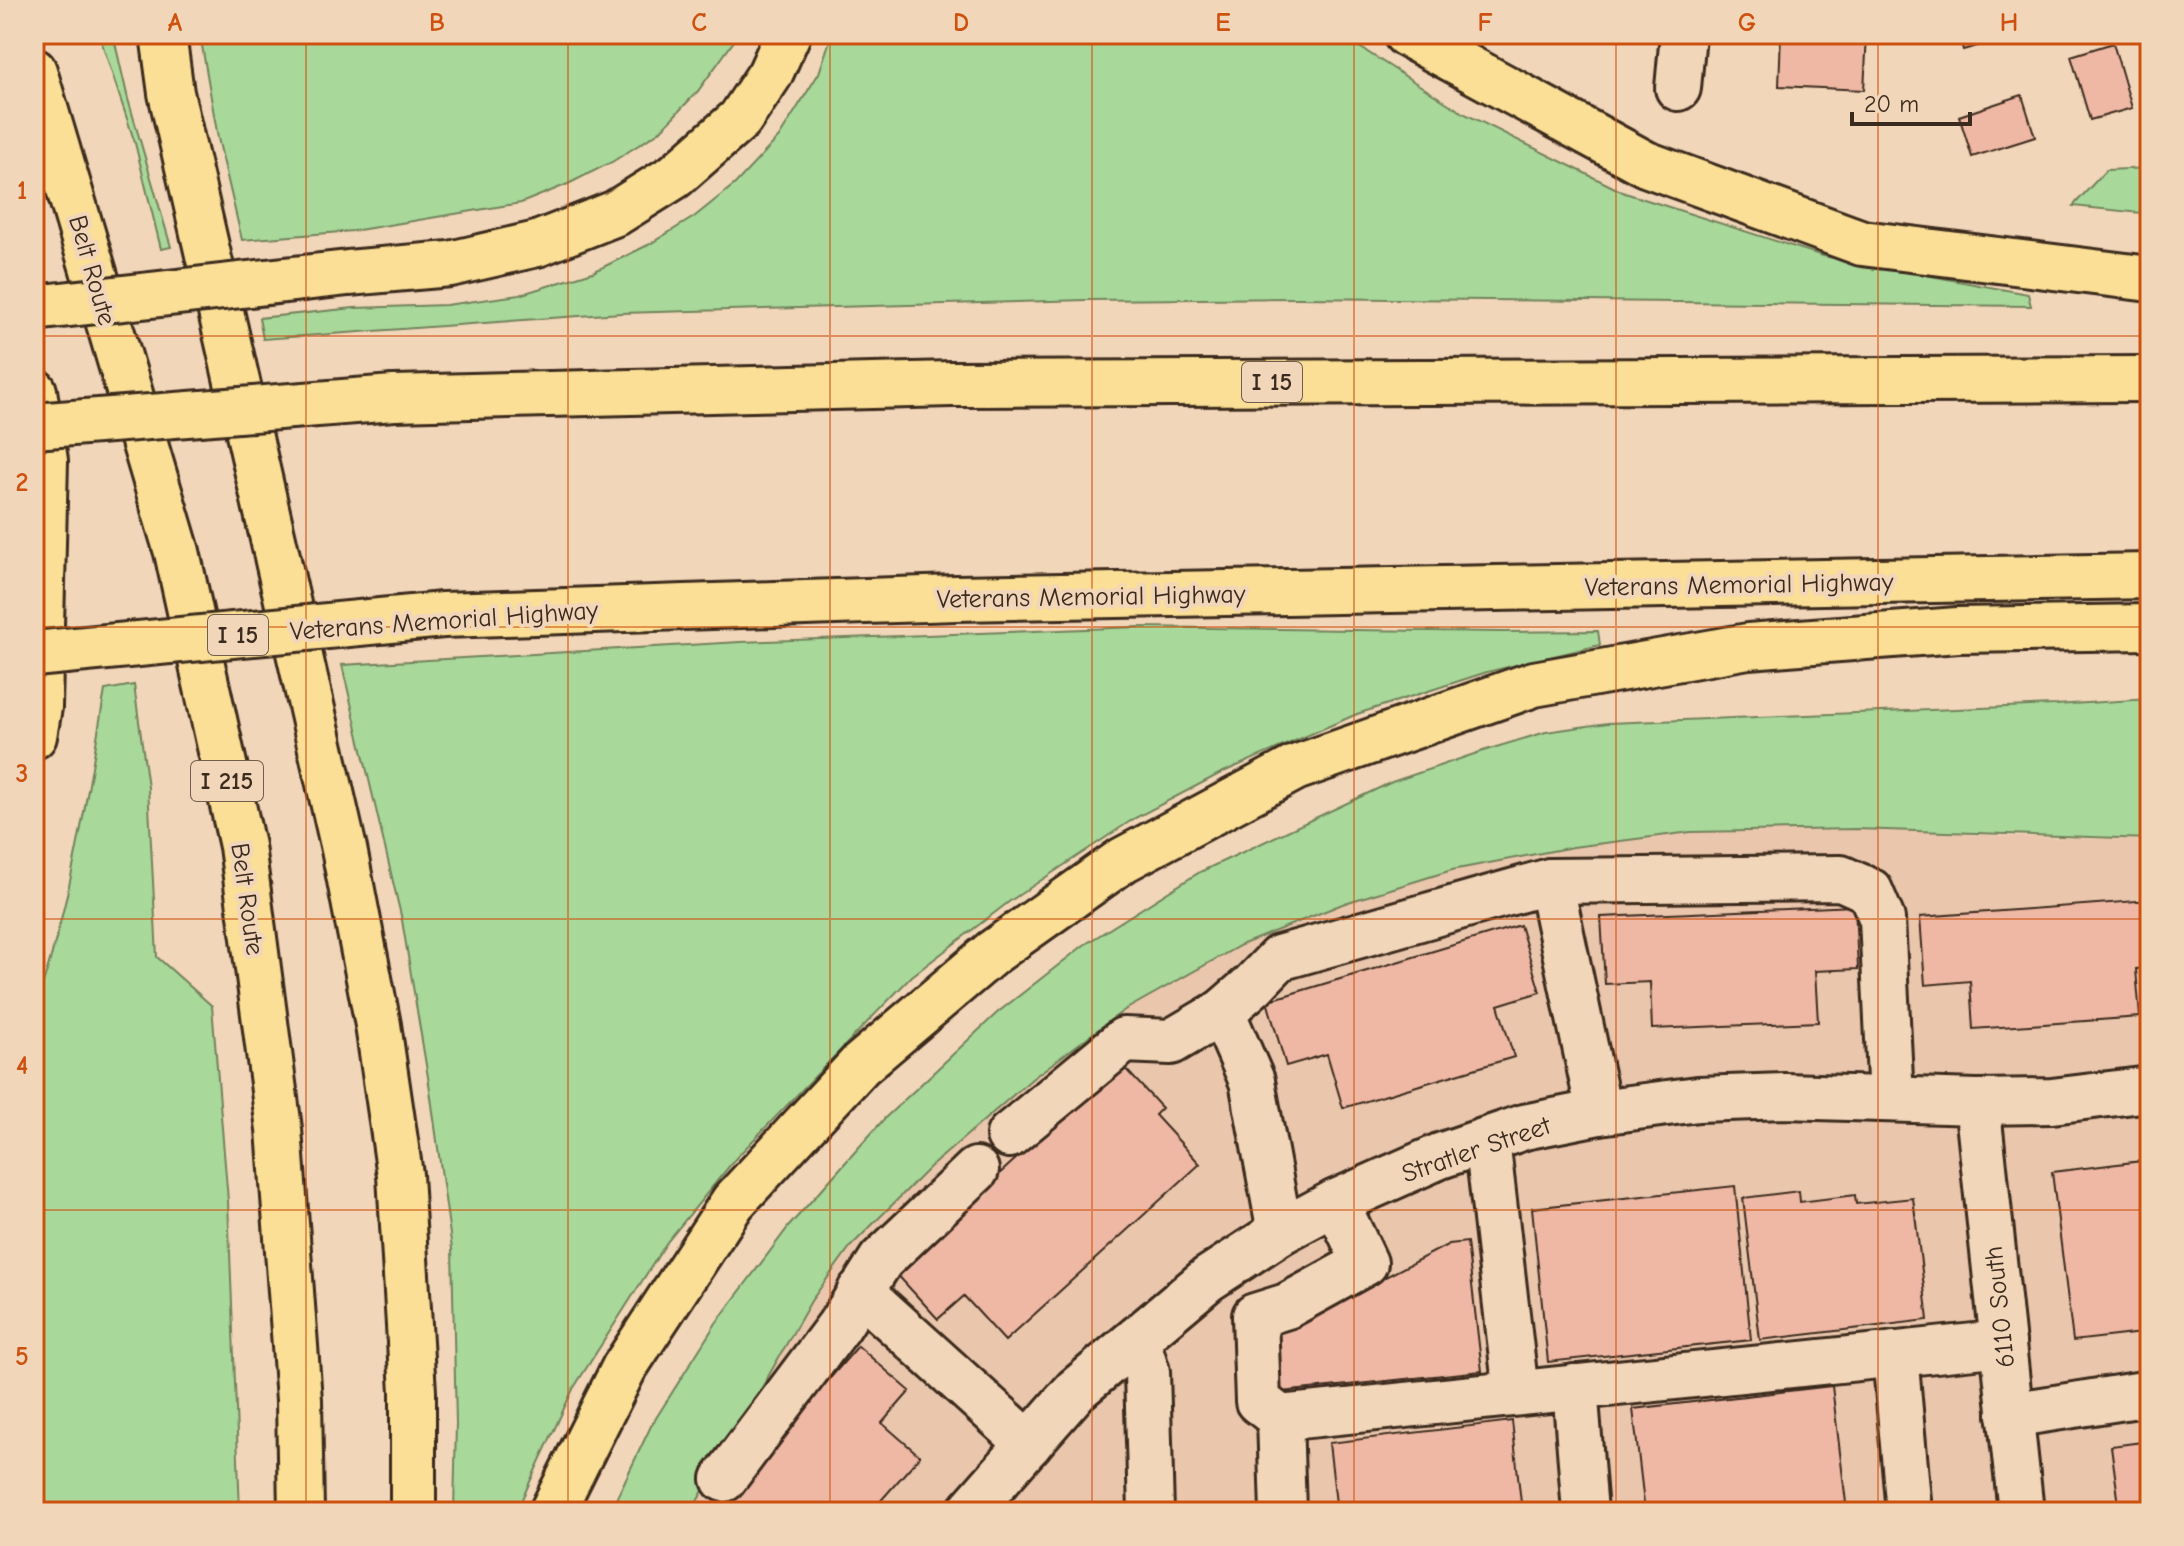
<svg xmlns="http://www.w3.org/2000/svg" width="2184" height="1546" font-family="'Comic Neue',sans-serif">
<rect width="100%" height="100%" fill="#f2d6b9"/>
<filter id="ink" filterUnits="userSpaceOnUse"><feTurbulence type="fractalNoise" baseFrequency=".0125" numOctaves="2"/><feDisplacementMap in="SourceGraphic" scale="16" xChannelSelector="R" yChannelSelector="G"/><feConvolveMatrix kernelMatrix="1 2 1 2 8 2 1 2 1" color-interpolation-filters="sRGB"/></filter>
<g filter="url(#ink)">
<polygon fill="#eac6ad" points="1856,829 2025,837 2150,840 2150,1512 691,1512 811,1301 850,1247 929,1168 1033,1078 1123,1011 1241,945 1345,903 1452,870 1573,847 1691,832"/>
<g fill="#a8d99a" stroke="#72825c" stroke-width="2">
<polygon points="99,34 113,34 128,99 171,247 161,249 135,143"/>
<polygon points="200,34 739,34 698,91 659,132 612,162 568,184 521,203 353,231 242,240 218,138"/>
<polygon points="832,34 1339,34 1463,113 1625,193 1823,256 2028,294 2031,306 1299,298 1086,300 621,313 263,339 259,318 354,308 446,305 519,295 593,272 648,245 694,217 735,184 779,137 819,73"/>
<polygon points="2150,168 2150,214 2073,206 2106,170"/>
<polygon points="1139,627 1502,632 1598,631 1600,645 1487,672 1357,714 1221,773 1135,818 1010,901 912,976 736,1158 667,1242 573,1389 516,1512 454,1512 456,1423 452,1249 429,1083 402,920 342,665 740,642"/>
<path d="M134,685L148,787L157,957L212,1006L228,1201L240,1512H34V1011C70,907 87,798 105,690Z"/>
<polygon points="2150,699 2150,839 1856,829 1691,832 1573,847 1452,870 1345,903 1241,945 1123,1011 1033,1078 929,1168 850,1247 811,1301 691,1512 610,1512 651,1426 716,1323 789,1226 885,1118 997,1013 1084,945 1200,872 1392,782 1483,751 1546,732 1608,723 2055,705"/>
</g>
<g fill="#efb8a5" stroke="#3b2a1e" stroke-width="2">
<polygon points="1781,34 1867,34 1864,90 1779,86"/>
<polygon points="1959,34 2019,34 1963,50"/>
<polygon points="2113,43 2132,108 2090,120 2071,56"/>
<polygon points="2022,95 2035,137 1972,157 1959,116"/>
<polygon points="2150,900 2150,968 2136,969 2140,1017 1973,1029 1970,981 1925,985 1920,917"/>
<polygon points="1855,906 1858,969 1815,971 1818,1022 1652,1029 1650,982 1605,984 1601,917"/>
<polygon points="1520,925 1540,992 1498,1005 1514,1057 1343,1108 1327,1054 1286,1066 1267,1001"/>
<polygon points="1121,1064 1162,1108 1155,1115 1200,1164 1005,1341 964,1296 938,1319 893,1270"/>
<polygon points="2150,1160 2150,1332 2073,1341 2052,1172"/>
<polygon points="1735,1186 1751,1340 1548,1362 1532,1208"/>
<polygon points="1799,1191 1800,1202 1855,1195 1856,1204 1913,1198 1928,1320 1760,1340 1743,1198"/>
<polygon points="1467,1242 1482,1371 1281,1392 1274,1328 1291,1326 1449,1244"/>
<polygon points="858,1346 910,1391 882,1423 920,1456 871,1512 714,1512"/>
<polygon points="1832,1386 1846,1503 1771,1512 1645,1512 1633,1409"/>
<polygon points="1512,1421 1522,1512 1337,1512 1329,1443"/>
<polygon points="2150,1441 2150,1512 2120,1512 2111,1446"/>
</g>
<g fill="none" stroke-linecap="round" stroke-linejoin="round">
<defs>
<g id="minor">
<polyline points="1678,88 1683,34"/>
<polyline points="1550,881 1841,878 1870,891 1882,919 1891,1099"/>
<polyline points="1977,1102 2021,1512"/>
<polyline points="1009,1135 1124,1040 1171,1042 1222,1012"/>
<polyline points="1487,1140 1516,1393"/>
<polyline points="1336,1202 1365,1263 1287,1306 1255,1316 1258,1401 1280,1418 2003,1343"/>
<polyline points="1280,1232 1252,1081 1222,1012 1253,985 1279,958 1550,881 1599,1112"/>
<polyline points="860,1291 1029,1444"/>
<polyline points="1137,1339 1147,1372 1151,1512"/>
<polyline points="1895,1354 1909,1512"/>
<polyline points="1575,1387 1585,1512"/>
<polyline points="2010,1415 2150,1393"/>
<polyline points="1280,1418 1283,1512"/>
<polyline points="724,1479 839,1326 881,1260 976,1170"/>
<polyline points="969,1512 1076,1390 1208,1279 1280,1232 1336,1202 1440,1156 1524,1127 1599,1112 1698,1099 1785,1096 1977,1102 2052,1101 2150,1089"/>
</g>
<g id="highway">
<polyline points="163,34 171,93 344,849 378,1025 400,1175 413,1392 413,1512"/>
<polyline points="1406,34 1646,164 1862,243 2150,279"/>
<polyline points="34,71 177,552 242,846 279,1129 299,1400 301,1512"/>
<polyline points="348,273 450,264 537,244 616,213 675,176 740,119 770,74 788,34"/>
<polyline points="34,391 45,461 39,707 34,736"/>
<polyline points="394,398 952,384 2150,379"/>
<polyline points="443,615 956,598 2150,576"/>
<polyline points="552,1512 624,1368 733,1202 860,1065 992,953 1123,860 1295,768 1534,684 1748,646 1958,630 2150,627"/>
</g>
</defs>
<use href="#minor" stroke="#3b2a1e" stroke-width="50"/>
<use href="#highway" stroke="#3b2a1e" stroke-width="50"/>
<use href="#minor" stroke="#f2d6b9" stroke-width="44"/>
<use href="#highway" stroke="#fbdf96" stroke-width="44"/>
<defs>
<g id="highway-bridge">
<polyline points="34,308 348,273"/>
<polyline points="34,426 394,398"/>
<polyline points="34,654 443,615"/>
</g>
</defs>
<use href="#highway-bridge" stroke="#3b2a1e" stroke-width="50" stroke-linecap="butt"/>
<use href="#highway-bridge" stroke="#fbdf96" stroke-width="44"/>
</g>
</g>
<path fill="none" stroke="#ce520f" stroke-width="2" stroke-opacity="0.55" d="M306,34V1512M568,34V1512M830,34V1512M1092,34V1512M1354,34V1512M1616,34V1512M1878,34V1512M34,336H2150M34,627H2150M34,919H2150M34,1210H2150"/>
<g text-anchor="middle" stroke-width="8" stroke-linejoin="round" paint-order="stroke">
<g fill="#f2d6b9" stroke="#725e4c" stroke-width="2">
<rect x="1242" y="362" width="60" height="40" rx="6"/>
<rect x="208" y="615" width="60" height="40" rx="6"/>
<rect x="191" y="761" width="72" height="40" rx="6"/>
</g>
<g font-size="24" font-weight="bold" fill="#3b2a1e">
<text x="1272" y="390">I 15</text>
<text x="238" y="643">I 15</text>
<text x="227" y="789">I 215</text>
</g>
<g font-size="26" fill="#3b2a1e" stroke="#f2d6b9">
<text transform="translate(93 270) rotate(74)" y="9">Belt Route</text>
<text transform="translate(1739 584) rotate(-1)" y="9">Veterans Memorial Highway</text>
<text transform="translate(1091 596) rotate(-1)" y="9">Veterans Memorial Highway</text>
<text transform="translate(444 620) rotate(-4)" y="9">Veterans Memorial Highway</text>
<text transform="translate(248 899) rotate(82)" y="9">Belt Route</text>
<text transform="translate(1476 1149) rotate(-19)" y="9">Stratler Street</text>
<text transform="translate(1999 1307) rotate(-96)" y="9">6110 South</text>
</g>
</g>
<rect width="2184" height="1546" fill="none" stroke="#f2d6b9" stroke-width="88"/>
<path d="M1852 112v12h118v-12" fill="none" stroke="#3b2a1e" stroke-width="4"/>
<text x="1864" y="112" font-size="24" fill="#3b2a1e" stroke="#f2d6b9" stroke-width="6" paint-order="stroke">20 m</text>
<rect x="44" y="44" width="2096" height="1458" fill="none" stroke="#ce520f" stroke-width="3"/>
<g font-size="26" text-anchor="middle" font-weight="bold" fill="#ce520f">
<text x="175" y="31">A</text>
<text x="437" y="31">B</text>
<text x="699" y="31">C</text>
<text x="961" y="31">D</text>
<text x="1223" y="31">E</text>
<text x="1485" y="31">F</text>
<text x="1747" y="31">G</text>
<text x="2009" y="31">H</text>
<text x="22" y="199">1</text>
<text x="22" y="491">2</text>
<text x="22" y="782">3</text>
<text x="22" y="1074">4</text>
<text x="22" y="1365">5</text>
</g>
</svg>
